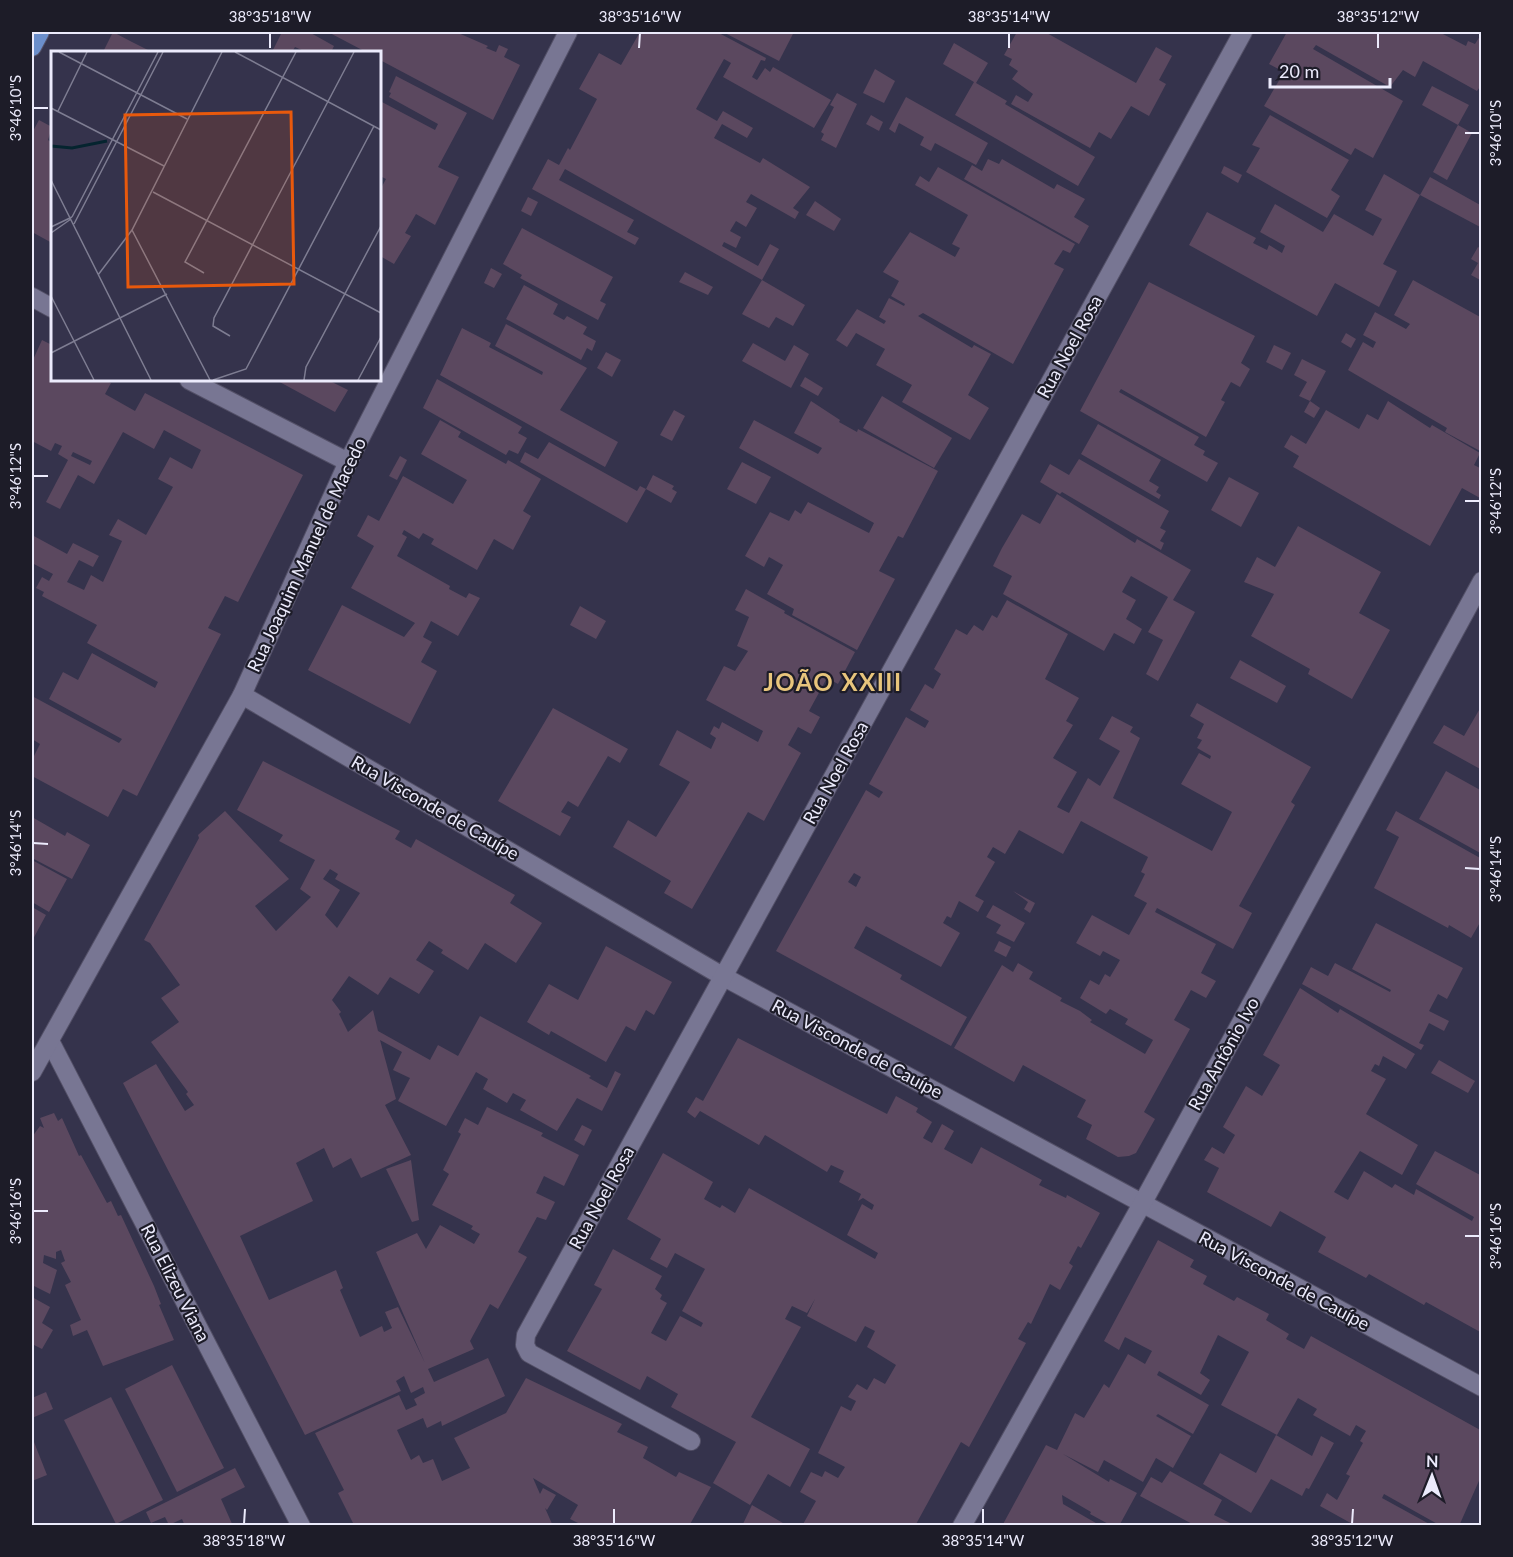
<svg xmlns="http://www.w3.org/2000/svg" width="1513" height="1557" font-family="Lato,sans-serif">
<rect width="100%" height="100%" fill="#35334c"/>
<g fill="#5b485f" fill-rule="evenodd">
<polygon points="113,32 132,42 152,52 103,52"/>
<polygon points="276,32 309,32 334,46 331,52 306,52 295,47 292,52 272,52 281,34"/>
<polygon points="328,32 456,32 488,46 486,48 496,52 499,45 508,49 504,57 520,65 493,120 380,60 380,52 366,52"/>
<polygon points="640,32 717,32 766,58 765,61 761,60 752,77 757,80 765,68 770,72 773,67 831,100 814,128 723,77 731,63 724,59 696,109 717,121 723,111 753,128 747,138 722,124 714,138 760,163 763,158 810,187 793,208 799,212 795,219 751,194 746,202 757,208 746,227 736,221 730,231 741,237 736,248 724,242 722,246 758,266 770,244 779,249 762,280 565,169 559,180 634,220 627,232 639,238 635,245 532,189 548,159 559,165 568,148 570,150 597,99 579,89 599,53 621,65"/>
<polygon points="723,32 794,32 779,61"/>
<polygon points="1017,32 1045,32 1136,83 1156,47 1172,56 1159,80 1166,84 1149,116 1131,106 1111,139 1099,132 1090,148 1011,104 1016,95 1028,102 1033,94 1012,79 1018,71 1009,65 1012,59 1004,55"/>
<polygon points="1287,32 1439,32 1466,46 1468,41 1475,44 1482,33 1482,84 1477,91 1423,61 1415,77 1403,70 1390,87 1316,45 1313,49 1403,101 1373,158 1355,148 1351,155 1264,106 1284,72 1269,64"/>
<polygon points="954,43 988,63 976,83 1007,101 1005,104 1095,157 1078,186 955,115 974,82 943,64"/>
<polygon points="875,69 895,81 884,103 863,93"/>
<polygon points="396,76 467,113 438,167 459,177 435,225 416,214 405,233 411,236 394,264 380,256 380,190 386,179 380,176 380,101 435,130 438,124 389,97 391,93 389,92"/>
<polygon points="1432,86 1469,105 1458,125 1422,105"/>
<polygon points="837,93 857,104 836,148 821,140 824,134 821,132 834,107 830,105"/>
<polygon points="906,97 988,143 976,165 935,143 931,151 920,145 924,137 899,123 895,133 889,129"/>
<polygon points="871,115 883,122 879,131 866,124"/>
<polygon points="1270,115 1349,160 1331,190 1340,196 1327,218 1246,172 1260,148 1252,145"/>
<polygon points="39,120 52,127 48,140 52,143 52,243 32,232 32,133"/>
<polygon points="1458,125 1472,133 1447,180 1433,172"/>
<polygon points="988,159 999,164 1002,159 1054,189 1057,184 1085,199 1074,217 1089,226 1079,244 964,179 972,165 982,171"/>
<polygon points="1224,166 1242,175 1238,183 1221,173"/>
<polygon points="938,167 1075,244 1070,253 1063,250 1054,264 1064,269 1013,364 923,313 918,316 972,348 974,345 991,354 968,395 989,408 970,440 902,402 912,385 876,365 885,349 856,333 847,347 836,340 857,309 884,324 886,321 879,317 889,298 904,306 905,304 891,296 899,281 883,272 910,232 955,257 960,248 952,244 968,215 915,185 920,176 929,182"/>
<polygon points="1384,174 1420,195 1430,177 1482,206 1482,228 1420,195 1383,264 1397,271 1379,307 1335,283 1317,316 1189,245 1207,212 1256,238 1253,243 1267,250 1269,245 1282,253 1285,246 1260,232 1275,204 1323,232 1334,214 1373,236 1382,219 1365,210"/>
<polygon points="528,197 538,202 531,216 521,211"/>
<polygon points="815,201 841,219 834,231 806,215"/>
<polygon points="522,228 613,277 600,301 606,304 598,320 520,278 522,275 503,264"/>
<polygon points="1478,247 1482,249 1482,281 1471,275 1478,263 1471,259"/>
<polygon points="491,268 502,274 494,288 484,283"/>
<polygon points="685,272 713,287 708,295 679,282"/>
<polygon points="762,280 805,305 793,326 776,317 769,328 742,314"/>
<polygon points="1413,280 1482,318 1482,452 1445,432 1447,428 1348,370 1363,342 1373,348 1376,342 1363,335 1375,312 1406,329 1410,324 1394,315"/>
<polygon points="1149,282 1255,336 1241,363 1250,369 1240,387 1231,382 1221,400 1225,402 1206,437 1121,389 1119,392 1199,437 1194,445 1205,451 1203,455 1218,463 1207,482 1080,411"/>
<polygon points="524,285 558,304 553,314 564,320 567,316 587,327 583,334 596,341 592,351 587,348 581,360 506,319"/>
<polygon points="506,324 587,368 560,410 618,442 605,467 440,375 462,328 491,343 489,347 542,375 543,372 495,346"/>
<polygon points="1346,333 1356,339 1351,348 1341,342"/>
<path d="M42,340L52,345V380H104L111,383L105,394L135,411L145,393L303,475L238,602L225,596L208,628L221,634L137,796L123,789L108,817L32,776V760L40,744L32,739V696L119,743L122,739L49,699L63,672L78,680L92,653L155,688L158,682L87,643L97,625L42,596L44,592L36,588L42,577L49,581L53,574L32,563V535L67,554L73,543L99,556L93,567L79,560L67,582L84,590L91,575L103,582L122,541L109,535L118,519L146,535L173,487L158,479L170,457L192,469L201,450L164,430L154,449L123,432L94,484L78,475L60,509L46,502L68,460L58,454L62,446L55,443L51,451L32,441V362ZM73,452L92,461L90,465L71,456Z"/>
<polygon points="753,343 785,361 794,345 809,354 791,388 742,361"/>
<polygon points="1274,345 1291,353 1282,370 1266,362"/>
<polygon points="606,352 621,360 612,377 597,368"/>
<polygon points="1302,359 1326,371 1310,401 1299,396 1307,382 1294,375"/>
<polygon points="805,377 823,388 818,396 800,386"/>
<polygon points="437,379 522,427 518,433 527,438 518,454 509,450 506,455 423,408"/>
<polygon points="276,380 334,380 332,382 348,390 335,412"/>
<polygon points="882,396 952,438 934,468 863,428"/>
<polygon points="811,401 840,420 839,422 857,432 858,429 938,471 903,538 898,536 879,571 895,579 857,650 792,615 794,609 767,594 783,565 769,557 764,567 745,556 770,512 789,521 795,510 801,514 808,502 869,533 874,523 739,448 754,420 818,454 822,448 794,433"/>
<polygon points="1310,401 1320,408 1314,418 1304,412"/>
<polygon points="1388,401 1430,428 1432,425 1480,453 1474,465 1482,469 1480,498 1462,488 1430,546 1293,467 1299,456 1284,447 1291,435 1306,444 1326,410 1359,429 1367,414 1378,420"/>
<polygon points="674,410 685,416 672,441 660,435"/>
<polygon points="440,420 461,432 458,437 506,464 508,460 541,479 523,511 531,516 513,550 494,539 477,570 431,544 434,539 423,533 419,539 404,530 402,534 407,537 397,556 450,586 449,589 466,598 469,593 480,598 458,636 431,621 423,637 432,642 421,662 437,671 410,724 308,670 342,605 404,637 415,623 351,588 374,546 357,536 368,515 379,521 403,476 453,504 467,480 421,454"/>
<polygon points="1098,424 1161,460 1149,481 1159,487 1156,492 1161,495 1159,499 1081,454"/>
<polygon points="549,442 637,491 640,486 646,489 627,523 520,462 525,452 538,459"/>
<polygon points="400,456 407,460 397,480 389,476"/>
<polygon points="1079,459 1169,511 1160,528 1166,531 1160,541 1164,543 1161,550 1062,492 1060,494 1040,482 1050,464 1069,475"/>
<polygon points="742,462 771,477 756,504 727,489"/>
<polygon points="653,475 674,486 672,489 677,492 671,503 646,489"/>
<polygon points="1229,477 1259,493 1241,527 1211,510"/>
<polygon points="1057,494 1135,543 1137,539 1191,570 1173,600 1195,612 1158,681 1146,674 1163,640 1148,632 1168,597 1131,576 1122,592 1136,600 1126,619 1142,629 1134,644 1114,633 1104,651 1003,594 1012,576 993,566 1002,548 1022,514 1040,524"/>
<polygon points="1298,526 1381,572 1359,613 1390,630 1352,699 1308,674 1310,669 1251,636 1274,594 1244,582 1257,557 1275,567"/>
<polygon points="746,589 785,611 784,613 855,652 838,684 827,678 809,711 820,717 811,734 798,727 788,745 801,753 764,821 748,812 692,909 664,893 671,881 613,847 628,820 656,837 690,782 659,765 677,730 711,749 716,738 710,734 714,726 719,729 722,722 758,742 763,731 706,700 724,666 735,671 748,651 737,646 749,617 735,610"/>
<path d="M1007,600L1068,634L1045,679L1079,698L1066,721L1073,725L1053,758L1077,772L1057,807L1069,813L1088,778L1100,786L1120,751L1099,739L1112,716L1133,727L1130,732L1140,738L1113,798L1212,851L1232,812L1181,784L1199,753L1210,759L1211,756L1197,748L1202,740L1197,738L1204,724L1190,716L1197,703L1311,767L1291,802L1295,805L1239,906L1252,913L1233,949L1157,908L1155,912L1216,944L1201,973L1216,981L1206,998L1191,990L1174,1020L1190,1029L1144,1112L1155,1119L1136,1153L1129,1156L1118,1157L1086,1139L1092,1125L1077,1117L1086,1100L1023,1065L1014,1082L954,1048L1002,965L1013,972L1018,963L1033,972L1029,979L1062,998L1060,1001L1080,1011L1092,1020L1090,1022L1145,1054L1153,1040L1125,1024L1128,1019L1110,1009L1106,1014L1080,998L1090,980L1099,985L1105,974L1110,977L1120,960L1103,951L1100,956L1076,943L1092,915L1129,935L1147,903L1134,896L1145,874L1141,872L1148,857L1081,821L1063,854L1019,830L1005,854L993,847L987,857L995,862L975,896L984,901L978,912L959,901L951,918L947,916L943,923L960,933L941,967L866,926L854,948L902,975L900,979L967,1017L951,1046L776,951L866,790L879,798L883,792L869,784L906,717L925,728L929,721L910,710L925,684L933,689L941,674L934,669L956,629L967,635L974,625L983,631L992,615L997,618ZM854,873L861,877L856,887L848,882Z"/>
<polygon points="580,606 606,621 596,639 570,625"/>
<polygon points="1240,660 1286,686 1277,703 1230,678"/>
<polygon points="1482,705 1482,770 1433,743 1444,725 1464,736"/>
<polygon points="553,708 628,749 620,763 608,756 578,807 568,801 561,812 571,817 560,836 498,801"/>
<path d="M263,761L400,831L395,839L411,848L416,839L515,895L510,903L542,923L516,963L485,943L468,970L441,953L443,950L429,941L416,960L434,971L419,994L390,977L378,995L349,976L332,1000L341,1012L339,1014L348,1032L373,1010L378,1031L430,1060L438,1045L458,1056L480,1016L591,1076L589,1078L607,1088L615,1071L621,1074L602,1111L577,1098L557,1131L520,1110L526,1100L513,1093L507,1103L483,1089L488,1079L476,1072L446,1126L398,1101L410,1078L393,1070L402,1052L380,1040L396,1099L385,1105L411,1155L361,1178L351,1158L333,1168L324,1148L296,1163L313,1201L240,1236L269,1300L336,1270L343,1288L340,1290L360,1337L382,1326L384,1332L392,1328L385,1312L398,1307L425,1363L376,1252L417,1233L426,1249L440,1225L474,1244L480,1234L471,1229L473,1226L432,1205L449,1174L443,1170L461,1134L458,1132L465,1118L478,1125L487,1107L543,1133L541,1136L579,1155L564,1186L544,1176L536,1193L555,1202L546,1220L537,1217L518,1252L527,1257L498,1309L490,1304L470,1341L474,1349L428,1369L434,1382L488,1358L505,1396L442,1426L441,1421L427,1428L423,1418L397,1430L411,1460L419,1455L423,1463L433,1459L442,1481L470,1468L454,1438L506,1413L526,1378L622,1424L617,1432L648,1447L643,1458L676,1477L679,1472L711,1487L689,1526H584L570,1519L578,1505L533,1478L540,1494L543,1488L556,1495L547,1510L545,1508L553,1526H348L353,1523L338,1493L344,1490L315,1433L399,1395L406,1410L417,1405L414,1399L425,1393L423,1387L411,1393L404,1376L396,1381L401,1391L305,1435L123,1083L156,1064L185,1111L194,1105L186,1094L188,1092L151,1042L179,1022L161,998L180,985L150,943L144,940L199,838L198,835L225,811L289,879L255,906L276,931L311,897L300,889L315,860L279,841L283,835L237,810ZM330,869L338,874L335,879L360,893L337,928L325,915L340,890L323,879Z"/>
<polygon points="1446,771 1482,791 1482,854 1419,819"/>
<polygon points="1396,811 1482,859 1482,919 1471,938 1449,925 1448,928 1374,888 1399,837 1386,830"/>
<polygon points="32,817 65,836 67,832 90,845 72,879 32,858"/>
<polygon points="32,860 67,879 49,912 32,902"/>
<polygon points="1013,891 1035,903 1030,913 1024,909 1028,902"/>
<polygon points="993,905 1025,923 1014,942 996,933 1001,925 986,917"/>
<polygon points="32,907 46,915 32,941"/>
<polygon points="1376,923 1463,968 1447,999 1438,994 1429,1011 1449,1021 1444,1031 1429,1023 1419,1043 1424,1045 1421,1050 1302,984 1311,967 1328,976 1335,963 1390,992 1391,990 1352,969"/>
<polygon points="999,941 1011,947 1006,957 994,951"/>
<polygon points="606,946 672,982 654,1015 646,1010 635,1031 626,1026 606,1062 551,1031 549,1035 527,1022 549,984 578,1000"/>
<polygon points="1300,988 1338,1013 1340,1009 1415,1054 1406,1069 1383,1056 1379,1066 1375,1064 1371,1071 1386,1079 1366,1114 1418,1145 1402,1175 1360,1151 1334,1192 1348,1200 1364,1171 1392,1188 1395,1184 1414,1195 1416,1189 1472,1221 1474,1217 1416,1184 1435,1151 1482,1176 1482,1333 1426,1302 1424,1305 1369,1274 1366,1278 1318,1252 1326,1237 1280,1211 1271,1227 1207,1192 1219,1168 1204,1160 1212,1147 1224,1154 1235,1135 1223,1127 1246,1086 1262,1096 1280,1065 1263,1055"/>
<polygon points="738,1038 887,1114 896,1096 918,1108 916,1112 932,1122 923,1138 932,1143 942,1124 954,1131 944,1149 972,1164 981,1147 1042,1180 1039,1185 1066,1198 1067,1195 1100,1213 1081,1248 1078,1246 1069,1263 1073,1266 1060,1290 1050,1284 1031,1324 1028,1322 1018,1339 1026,1343 969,1447 961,1442 915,1526 802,1526 816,1501 800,1492 811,1472 822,1477 825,1471 838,1478 845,1467 818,1453 841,1406 851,1411 856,1401 848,1397 857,1384 867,1390 874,1378 885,1384 896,1365 867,1347 875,1331 865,1326 856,1342 807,1316 815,1299 807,1313 792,1306 785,1319 801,1327 751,1417 810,1449 790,1487 768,1474 750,1505 713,1483 736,1442 671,1407 678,1394 647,1376 640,1390 567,1351 602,1289 594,1285 613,1249 662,1276 655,1289 662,1295 660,1299 667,1303 651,1333 666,1341 680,1316 701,1327 703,1323 682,1311 705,1269 675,1253 667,1268 650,1259 661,1239 627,1219 663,1153 713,1182 704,1199 720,1208 722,1205 735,1213 749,1188 875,1259 878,1253 847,1235 862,1204 872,1210 874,1205 863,1198 858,1201 861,1194 839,1182 844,1171 831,1165 827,1172 765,1135 759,1145 700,1111 695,1118 687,1112 696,1097 703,1101"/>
<polygon points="1439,1060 1475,1081 1468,1093 1431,1073"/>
<polygon points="54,1113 58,1121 62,1118 79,1156 81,1155 107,1203 111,1201 118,1216 121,1215 154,1286 161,1304 159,1305 174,1340 103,1366 87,1330 73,1336 70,1325 81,1320 65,1285 71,1282 61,1263 65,1261 61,1250 56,1252 56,1259 44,1255 43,1263 57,1270 50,1294 32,1285 32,1137 40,1126 44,1128 40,1118"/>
<polygon points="582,1125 592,1130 584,1146 574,1140"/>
<polygon points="411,1160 419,1220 412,1222 386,1169"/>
<polygon points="1158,1240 1194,1260 1190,1267 1207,1276 1203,1284 1234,1301 1237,1297 1269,1314 1266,1320 1289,1334 1286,1339 1304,1349 1311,1336 1482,1431 1482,1474 1459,1526 1441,1526 1384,1494 1382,1498 1433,1526 1356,1526 1320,1506 1327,1493 1337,1500 1350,1476 1346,1474 1363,1443 1360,1441 1366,1431 1356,1425 1350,1436 1313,1415 1317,1409 1298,1398 1277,1435 1221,1405 1249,1352 1218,1335 1200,1373 1210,1380 1201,1395 1159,1371 1157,1375 1209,1405 1193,1434 1158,1414 1156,1416 1191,1436 1173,1468 1156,1458 1143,1482 1104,1460 1098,1472 1063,1454 1109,1482 1110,1479 1137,1493 1119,1526 1112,1526 1090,1514 1091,1512 1062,1495 1063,1504 1101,1526 1002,1526 1046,1445 1057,1450 1075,1413 1084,1418 1104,1384 1109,1388 1128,1354 1145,1364 1152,1351 1125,1337 1119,1350 1104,1341"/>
<polygon points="32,1297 50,1307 42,1323 53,1330 42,1349 34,1345 32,1349"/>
<polygon points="172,1365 224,1468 177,1492 125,1389"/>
<polygon points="46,1392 53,1409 32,1418 32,1398"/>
<polygon points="111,1397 163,1500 116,1524 64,1420"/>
<polygon points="1276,1435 1312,1456 1321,1436 1334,1443 1309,1489 1306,1488 1302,1496 1271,1479 1251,1513 1203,1484 1220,1453 1256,1473"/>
<polygon points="32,1437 47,1475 32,1481"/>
<polygon points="235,1468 245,1487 221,1499 233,1526 185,1526 182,1519 169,1525 165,1517 151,1523 146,1512"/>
<polygon points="1170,1471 1222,1500 1214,1515 1230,1523 1228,1526 1196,1526 1140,1496 1151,1477 1162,1483"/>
<polygon points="752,1505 788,1526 742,1526"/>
</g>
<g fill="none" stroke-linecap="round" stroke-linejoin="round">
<defs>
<g id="minor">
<polyline points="32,297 52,308"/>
<polyline points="189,380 348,462"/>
<polyline points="242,695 724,977 1482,1387"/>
<polyline points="50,1041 301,1526"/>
<polyline points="32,1072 242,695 348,462 568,32"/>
<polyline points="691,1441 529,1353 525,1345 526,1335 1243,32"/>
<polyline points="962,1526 1142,1204 1482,581"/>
</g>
<polyline id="primary" points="32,47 40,32"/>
</defs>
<use href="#minor" stroke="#535067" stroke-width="20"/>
<use href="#primary" stroke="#535067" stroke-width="20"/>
<use href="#minor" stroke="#787693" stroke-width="18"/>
<use href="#primary" stroke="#6b8ecb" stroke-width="18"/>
</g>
<path fill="none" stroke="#ecebfc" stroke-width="2" d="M270,48V33M639,48L640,33M1009,48V33M1378,48V33M33,108H48M1465,133H1480M33,476H48M1465,501H1480M33,843L48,844M1465,868L1480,869M33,1211H48M1465,1236H1480M244,1524L245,1509M614,1524V1509M983,1524V1509M1352,1524L1353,1509"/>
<g text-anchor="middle" stroke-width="4.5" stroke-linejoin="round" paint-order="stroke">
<g font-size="18" fill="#ecebfc" stroke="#1d1c28">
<text transform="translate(1070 347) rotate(-61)" y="6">Rua Noel Rosa</text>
<text transform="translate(307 555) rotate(-65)" y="6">Rua Joaquim Manuel de Macedo</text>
<text transform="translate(836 773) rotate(-61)" y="6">Rua Noel Rosa</text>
<text transform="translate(435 808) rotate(30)" y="6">Rua Visconde de Cauípe</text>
<text transform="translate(857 1049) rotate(28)" y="6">Rua Visconde de Cauípe</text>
<text transform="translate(1224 1054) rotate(-61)" y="6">Rua Antônio Ivo</text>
<text transform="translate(602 1198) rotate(-61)" y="6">Rua Noel Rosa</text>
<text transform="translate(1284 1281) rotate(28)" y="6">Rua Visconde de Cauípe</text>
<text transform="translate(175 1283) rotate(63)" y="6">Rua Elizeu Viana</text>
</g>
<g font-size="24" font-weight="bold" letter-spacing="1.5" fill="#e8c57c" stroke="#1d1c28">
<text x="833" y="691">JOÃO XXIII</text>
</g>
</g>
<g transform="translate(51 51)">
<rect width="330" height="330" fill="#35334c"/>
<path fill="none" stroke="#05242f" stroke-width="3" d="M0,95L21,97L56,90"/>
<path fill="none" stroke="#7e7d92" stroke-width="1.5" d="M8,1L136,68M184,1L330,79M0,57L113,115M7,60L36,1M0,129L100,329M102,141L330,262M21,166L107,1M23,173L112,1M0,176L21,166M81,179L159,329M0,182L20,168M153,222L134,211L245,1M47,224L81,179L171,1M0,245L43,329M179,285L162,275L163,267L303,1M0,302L116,243M162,329L195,318L323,75M253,329L255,316L330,175M307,329L330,286"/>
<path fill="#e8590c" fill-opacity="0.15" stroke="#e8590c" stroke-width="3" d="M240,61L243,233L77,236L74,64Z"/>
<rect width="330" height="330" fill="none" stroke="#ecebfc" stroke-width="3"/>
</g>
<rect width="1513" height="1557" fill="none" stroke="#1d1c28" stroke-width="66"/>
<g transform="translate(1432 1476) rotate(1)" stroke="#1d1c28" stroke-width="4.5" paint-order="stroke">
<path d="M0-4.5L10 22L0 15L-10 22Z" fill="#ecebfc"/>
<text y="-9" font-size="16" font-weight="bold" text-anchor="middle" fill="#ecebfc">N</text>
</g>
<path d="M1270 78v9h120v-9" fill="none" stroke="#ecebfc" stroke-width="3"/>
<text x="1279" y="78" font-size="18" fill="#ecebfc" stroke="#1d1c28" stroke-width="4.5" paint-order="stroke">20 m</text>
<rect x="33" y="33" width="1447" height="1491" fill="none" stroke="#ecebfc" stroke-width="2"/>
<g font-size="15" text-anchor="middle" fill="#ecebfc">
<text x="270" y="22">38°35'18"W</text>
<text x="640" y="22">38°35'16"W</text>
<text x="1009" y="22">38°35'14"W</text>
<text x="1378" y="22">38°35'12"W</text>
<text transform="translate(16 108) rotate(-90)" y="5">3°46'10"S</text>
<text transform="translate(1496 133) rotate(-90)" y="5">3°46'10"S</text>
<text transform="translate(16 476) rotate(-90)" y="5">3°46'12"S</text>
<text transform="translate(1496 501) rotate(-90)" y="5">3°46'12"S</text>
<text transform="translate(16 843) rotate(-90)" y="5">3°46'14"S</text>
<text transform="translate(1496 869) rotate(-90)" y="5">3°46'14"S</text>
<text transform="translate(16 1211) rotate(-90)" y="5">3°46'16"S</text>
<text transform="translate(1496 1236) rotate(-90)" y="5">3°46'16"S</text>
<text x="244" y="1546">38°35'18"W</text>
<text x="614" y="1546">38°35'16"W</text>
<text x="983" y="1546">38°35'14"W</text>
<text x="1352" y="1546">38°35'12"W</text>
</g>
</svg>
